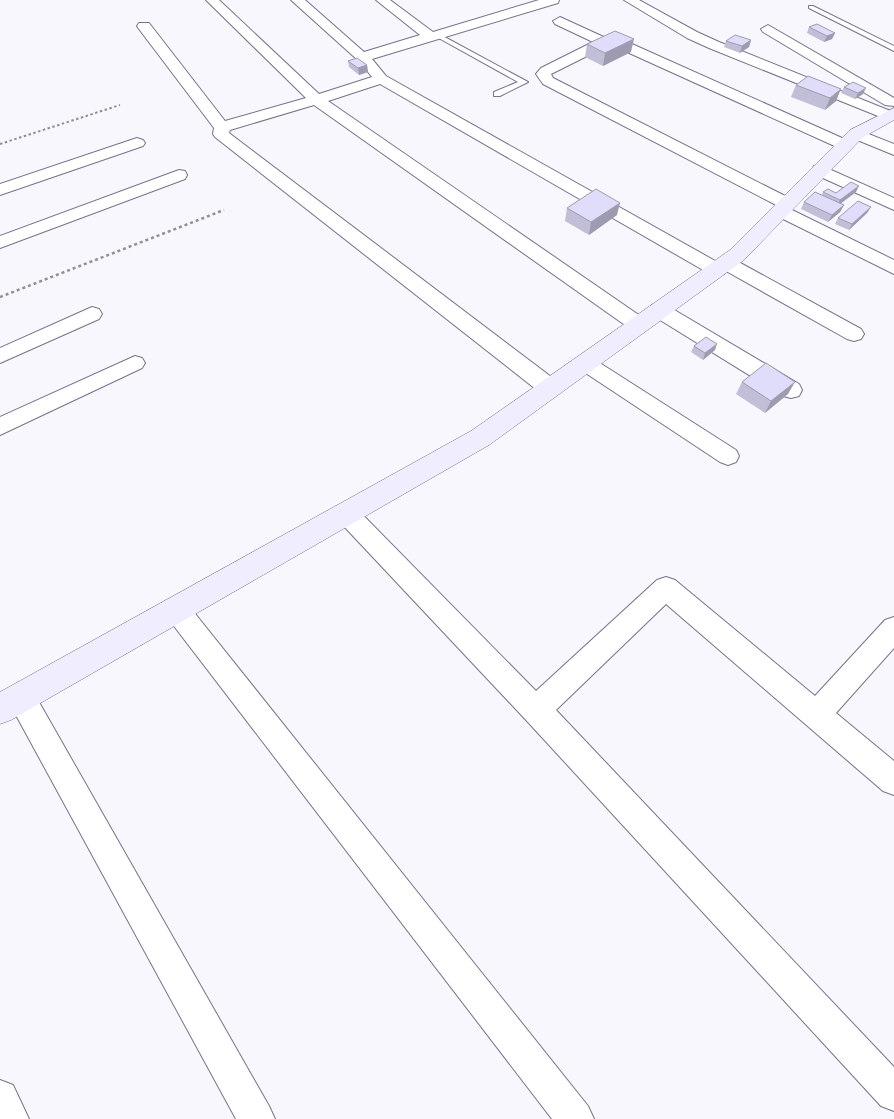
<svg xmlns="http://www.w3.org/2000/svg" width="894" height="1119" font-family="Manrope,sans-serif">
<rect width="100%" height="100%" fill="#f8f7fd"/>
<g fill="none" stroke-linecap="round" stroke-linejoin="round">
<defs>
<g id="lane">
<polygon points="809,6 813,6 894,46 894,51 809,8"/>
<polygon points="435,34 439,34 528,82 500,96 494,96 494,92 518,82 435,36"/>
</g>
<g id="street">
<polygon points="206,0 219,0 319,94 372,77 361,63 291,0 305,0 364,52 420,35 376,0 390,0 433,32 539,0 559,0 558,3 372,59 386,76 717,262 719,259 726,257 733,259 861,329 864,334 861,339 854,341 847,339 726,271 724,274 717,276 710,274 380,84 328,101 646,320 649,325 646,330 639,332 632,330 314,105 230,130 229,133 558,382 561,388 558,394 550,396 542,394 215,137 213,134 214,128 139,29 137,26 139,23 149,23 225,121 306,98"/>
<polygon points="624,0 639,0 697,32 719,42 893,112 894,117 888,120 883,118 709,48 687,38"/>
<polygon points="560,17 608,39 623,40 851,142 853,145 851,148 839,148 616,47 603,48 551,74 553,78 793,200 796,204 790,209 894,260 894,274 775,215 772,211 778,206 543,84 536,74 541,68 593,42 555,24 553,21"/>
<polygon points="768,25 894,98 894,106 885,105 763,32 761,29"/>
<polygon points="856,129 894,144 894,155 850,137 848,134 850,131"/>
<polygon points="137,138 143,140 145,143 143,146 0,195 0,184"/>
<polygon points="820,165 894,198 894,210 814,174 812,170 814,166"/>
<polygon points="179,170 185,171 187,175 185,179 0,248 0,236"/>
<polygon points="659,303 666,305 799,384 802,390 799,396 791,398 783,396 652,315 649,310 652,305"/>
<polygon points="92,307 99,309 102,314 99,319 0,363 0,348"/>
<polygon points="135,356 142,358 145,363 142,368 0,435 0,417"/>
<polygon points="585,356 592,358 736,450 739,456 736,462 728,465 720,462 578,368 575,363 578,358"/>
<polygon points="346,503 354,506 536,691 657,580 666,577 675,580 815,696 885,620 894,617 894,648 836,713 894,761 894,795 883,791 666,604 556,710 894,1067 894,1111 881,1106 526,720 338,520 334,513 338,506"/>
<polygon points="176,597 185,601 588,1106 594,1119 552,1119 167,617 163,609 167,601"/>
<polygon points="21,684 31,688 269,1106 275,1119 236,1119 11,706 7,697 11,688"/>
<polygon points="0,1080 13,1085 29,1119 0,1119"/>
</g>
<polygon id="secondary" points="894,108 894,120 862,138 744,260 489,445 11,720 0,724 0,692 471,431 730,250 850,130"/>
</defs>
<use href="#lane" stroke="#75728b" stroke-width="2"/>
<use href="#street" stroke="#75728b" stroke-width="2"/>
<use href="#secondary" stroke="#75728b" stroke-width="1"/>
<polyline stroke="#908f97" stroke-width="2" stroke-dasharray="2.5 2.5" stroke-linecap="butt" points="0,144 120,105"/>
<polyline stroke="#908f97" stroke-width="2.5" stroke-dasharray="3 3" stroke-linecap="butt" points="0,297 224,210"/>
<use href="#lane" fill="#fff" fill-rule="evenodd"/>
<use href="#street" fill="#fff" fill-rule="evenodd"/>
<use href="#secondary" fill="#f0edff" fill-rule="evenodd"/>
</g>
<g fill="#c1bed7">
<polygon points="809,27 835,33 832,39 824,42 807,33"/>
<polygon points="751,40 749,47 740,53 724,47 726,41"/>
<polygon points="587,44 631,52 603,66 585,57"/>
<polygon points="348,61 367,65 368,72 359,75 349,67"/>
<polygon points="808,76 836,101 825,110 791,97 796,85"/>
<polygon points="844,87 863,94 855,99 841,93"/>
<polygon points="823,192 836,193 856,192 840,204 844,205 840,212 828,222 801,209 804,202 822,195"/>
<polygon points="871,207 867,213 849,230 835,224 838,218"/>
<polygon points="567,208 617,215 589,235 565,221"/>
<polygon points="694,346 715,350 703,360 691,352"/>
<polygon points="742,382 788,394 765,413 736,394"/>
</g>
<g fill="#9d9baf">
<polygon points="835,33 832,39 824,42 827,36"/>
<polygon points="634,39 631,52 603,66 605,53"/>
<polygon points="751,40 749,47 740,53 742,46"/>
<polygon points="367,65 368,72 359,75 358,68"/>
<polygon points="866,88 863,94 855,99 858,93"/>
<polygon points="841,89 836,101 825,110 830,98"/>
<polygon points="859,186 856,192 836,207 840,200"/>
<polygon points="620,203 617,215 589,235 591,222"/>
<polygon points="844,205 840,212 828,222 832,215"/>
<polygon points="871,207 867,213 849,230 852,224"/>
<polygon points="717,344 715,350 703,360 705,353"/>
<polygon points="795,382 788,394 765,413 771,401"/>
</g>
<g fill="#e0ddfa" stroke="#9d9baf">
<polygon points="817,24 835,33 827,36 809,27"/>
<polygon points="615,31 634,39 605,53 587,44"/>
<polygon points="735,35 751,40 742,46 726,41"/>
<polygon points="357,58 367,65 358,68 348,61"/>
<polygon points="808,76 841,89 830,98 796,85"/>
<polygon points="853,82 866,88 858,93 844,87"/>
<polygon points="851,182 859,186 840,200 823,192 828,189 836,193"/>
<polygon points="596,189 620,203 591,222 567,208"/>
<polygon points="815,192 844,205 832,215 804,202"/>
<polygon points="858,201 871,207 852,224 838,218"/>
<polygon points="706,337 717,344 705,353 694,346"/>
<polygon points="766,363 795,382 771,401 742,382"/>
</g>
</svg>
